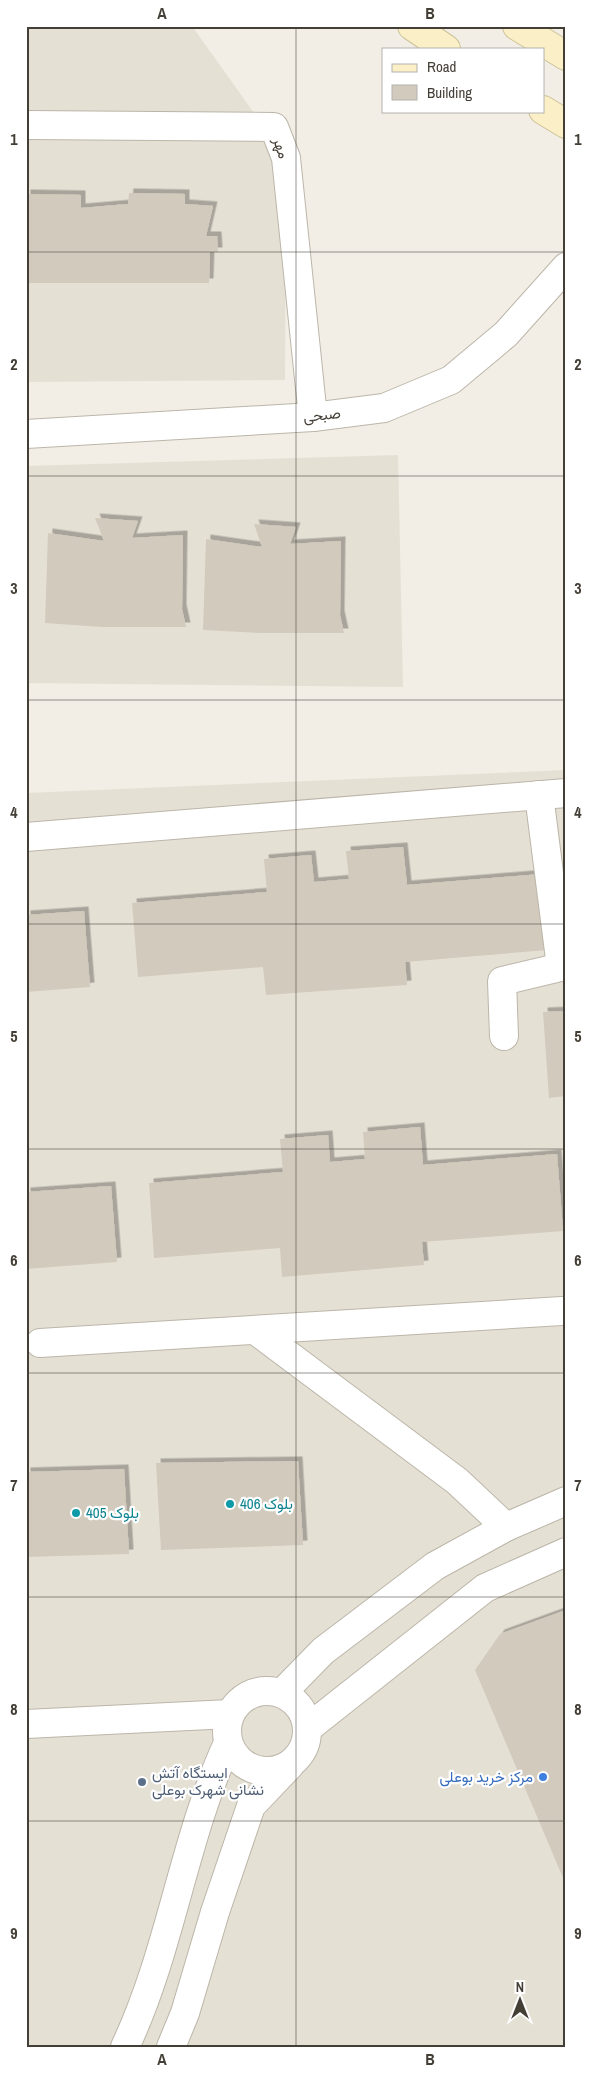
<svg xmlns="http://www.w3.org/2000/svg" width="592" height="2073" font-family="'Archivo Narrow',Vazirmatn,sans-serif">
<defs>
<filter id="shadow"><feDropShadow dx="4.5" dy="-4.5" stdDeviation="0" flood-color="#0004"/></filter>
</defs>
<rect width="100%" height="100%" fill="#f2eee6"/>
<g fill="#e5e0d4">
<polygon points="26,26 192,26 286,158 285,380 26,382"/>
<polygon points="398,455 403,687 26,683 26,466"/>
<polygon points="566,770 566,2047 26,2047 26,793"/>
</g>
<g fill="#d2cabc" filter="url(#shadow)">
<polygon points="129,193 185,194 185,204 213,206 206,236 217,236 218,252 210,252 209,283 26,283 26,194 81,195 81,208 128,204"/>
<polygon points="95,518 138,521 132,538 183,535 182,609 186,627 102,627 45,623 48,533 104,541"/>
<polygon points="254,524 296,527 290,544 341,541 340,615 344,633 260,633 203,630 206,539 262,547"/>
<polygon points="403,847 407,885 541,874 547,950 405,962 407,985 266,995 263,967 138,977 132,903 267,892 264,859 311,855 314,882 349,879 346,851"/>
<polygon points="84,911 90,987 26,992 26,915"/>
<polygon points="566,1011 566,1096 549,1098 543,1012"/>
<polygon points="420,1127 423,1165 557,1154 563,1231 422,1242 424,1265 282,1277 280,1248 154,1258 149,1183 283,1172 280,1139 328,1135 330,1162 365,1159 363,1132"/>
<polygon points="111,1186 117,1262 26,1269 26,1192"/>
<polygon points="298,1461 303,1545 161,1550 156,1463"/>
<polygon points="124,1469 129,1554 26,1557 26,1472"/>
<polygon points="566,1610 566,1885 475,1670 500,1634"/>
</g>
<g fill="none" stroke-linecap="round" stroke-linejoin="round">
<defs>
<g id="minor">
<polyline points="26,125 274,127 286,158 313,417"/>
<polyline points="26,837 566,793"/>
<polyline points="504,1036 502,981 561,967 539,795"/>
<polyline points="255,1330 457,1481 506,1527"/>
<polyline points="40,1343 562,1311"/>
<circle cx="267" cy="1731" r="40"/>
<polyline points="282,1693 323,1651 435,1566 506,1527 566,1501"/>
<polyline points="26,1724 230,1714"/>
<polyline points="308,1728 485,1588 566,1552"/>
<path d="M125,2047C171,1950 183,1840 228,1743"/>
<polyline points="171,2047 185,2013 215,1912 251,1806 290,1765"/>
</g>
<polyline id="tertiary" points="26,434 313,417 384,408 451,380 506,334 566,267"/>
<g id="secondary">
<polyline points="412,26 446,49"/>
<polyline points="517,26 566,56"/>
<polyline points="543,110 566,124"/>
</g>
</defs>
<use href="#minor" stroke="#bcb6a9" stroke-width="30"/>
<use href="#tertiary" stroke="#bcb6a9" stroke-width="30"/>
<use href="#secondary" stroke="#cec298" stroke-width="30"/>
<use href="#minor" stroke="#fff" stroke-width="28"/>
<use href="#tertiary" stroke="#fff" stroke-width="28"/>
<use href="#secondary" stroke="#faefc7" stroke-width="28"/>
</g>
<path fill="none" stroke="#443f36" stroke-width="1" stroke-opacity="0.55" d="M296,26V2047M26,252H566M26,476H566M26,700H566M26,924H566M26,1149H566M26,1373H566M26,1597H566M26,1821H566"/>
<g fill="#0f9aa8" stroke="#fff" stroke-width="2">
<circle cx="230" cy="1504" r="5"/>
<circle cx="76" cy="1513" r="5"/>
</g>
<circle fill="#3f7fe0" stroke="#fff" stroke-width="2" cx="543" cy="1777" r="5"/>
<circle fill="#5c6f8a" stroke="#fff" stroke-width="2" cx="142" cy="1782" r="5"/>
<g text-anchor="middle" stroke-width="4.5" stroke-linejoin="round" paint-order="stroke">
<g font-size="15" fill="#443f36" stroke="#fff">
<text transform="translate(281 148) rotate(72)" y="5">مهر</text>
<text transform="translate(322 415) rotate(-6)" y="5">صبحی</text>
</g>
<g font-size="15" fill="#0d838f" stroke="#fff" text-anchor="start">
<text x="240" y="1509">بلوک 406</text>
<text x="86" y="1518">بلوک 405</text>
</g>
<g font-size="15" fill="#4e5e75" stroke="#fff" text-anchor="start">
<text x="152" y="1778">ایستگاه آتش<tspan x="152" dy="17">نشانی شهرک بوعلی</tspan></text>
</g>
<g font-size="15" fill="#366cbe" stroke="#fff" text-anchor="end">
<text x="533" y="1782">مرکز خرید بوعلی</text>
</g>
</g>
<rect width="592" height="2073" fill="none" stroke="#ffffff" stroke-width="55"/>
<rect x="382" y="48" width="162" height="65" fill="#ffffff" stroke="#b4b2af"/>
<rect x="392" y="64" width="25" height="8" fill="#faefc7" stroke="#b4b2af"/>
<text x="427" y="72" font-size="15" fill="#443f36">Road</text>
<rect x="392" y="85" width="25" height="15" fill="#d2cabc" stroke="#b4b2af"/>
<text x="427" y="98" font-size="15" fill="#443f36">Building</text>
<g transform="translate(520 2000)" stroke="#ffffff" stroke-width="4" paint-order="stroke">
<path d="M0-4L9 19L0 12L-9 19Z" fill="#443f36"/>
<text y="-8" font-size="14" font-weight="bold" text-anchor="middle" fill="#443f36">N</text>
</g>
<rect x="28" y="28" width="536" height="2018" fill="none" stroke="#443f36" stroke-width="2"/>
<g font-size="16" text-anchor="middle" font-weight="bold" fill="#443f36">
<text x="162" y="19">A</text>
<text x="430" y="19">B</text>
<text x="14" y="145">1</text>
<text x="578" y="145">1</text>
<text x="14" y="370">2</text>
<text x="578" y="370">2</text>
<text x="14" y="594">3</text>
<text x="578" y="594">3</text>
<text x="14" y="818">4</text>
<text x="578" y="818">4</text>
<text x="14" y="1042">5</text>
<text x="578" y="1042">5</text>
<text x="14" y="1266">6</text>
<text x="578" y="1266">6</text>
<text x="14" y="1491">7</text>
<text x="578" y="1491">7</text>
<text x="14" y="1715">8</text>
<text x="578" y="1715">8</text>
<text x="14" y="1939">9</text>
<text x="578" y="1939">9</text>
<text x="162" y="2065">A</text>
<text x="430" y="2065">B</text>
</g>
</svg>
